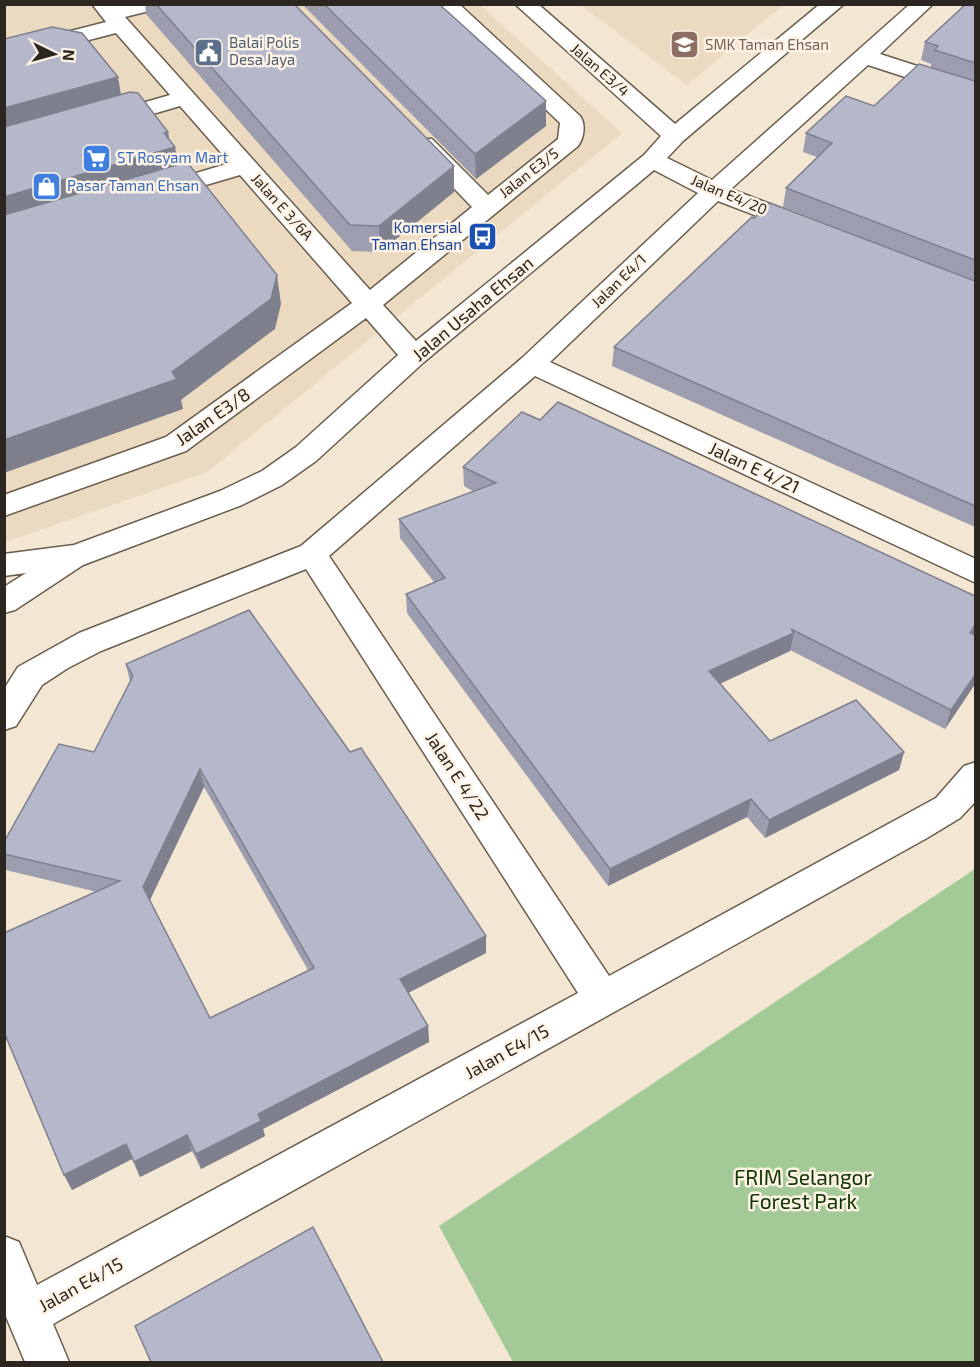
<svg xmlns="http://www.w3.org/2000/svg" width="980" height="1367" font-family="'Exo 2',sans-serif">
<rect width="100%" height="100%" fill="#f3e6d3"/>
<g fill="#ebd9c0">
<polygon points="4,5 480,5 622,133 207,472 5,542"/>
<polygon points="581,5 783,5 687,85"/>
</g>
<polygon fill="#a2c996" points="975,869 975,1362 513,1362 439,1226"/>
<g fill="none" stroke-linecap="round" stroke-linejoin="round">
<defs>
<path id="minor" d="M92,4H159L157,9L125,17L370,290L472,207L416,149L412,144L416,139H432L488,195L558,139L560,123L436,4H459L580,116C586,124 584,138 578,146L383,305L416,341L644,155L661,136L515,4H538L675,124L820,4H844L683,141L667,158L712,180L910,4H933L880,54L976,85V100L868,65L731,189L814,221L818,226L814,231L805,234L796,231L718,201L550,362L976,559V583L535,376L329,556L609,976L936,798L964,766L976,762V801L960,818L927,838L53,1324L69,1362H25L4,1312V1236L19,1242L37,1285L578,993L306,569L101,651L68,668L42,685L16,726L4,730V689L18,667L79,633L301,546L522,358L698,193L654,170L424,362L316,461L282,485L242,505L83,565L15,610L4,613V587L26,573L4,576V554L74,545L220,491L262,471L296,447L398,355L366,318L186,451L4,516V495L166,437L352,303L240,175L158,199L149,197L146,192L149,187L230,163L180,106L105,128L97,126L93,121L97,116L170,95L116,33L4,62V48L106,22Z"/>
</defs>
<use href="#minor" stroke="#695d4e" stroke-width="3"/>
<use href="#minor" fill="#fff" fill-rule="evenodd"/>
</g>
<g fill="#9c9daf" fill-rule="evenodd">
<polygon points="145,4 156,4 454,192 380,252 352,251 146,14"/>
<polygon points="302,4 439,4 546,126 476,179"/>
<polygon points="975,4 975,527 612,366 614,347 935,266 783,207 786,188 817,157 803,152 806,133 874,106 931,68 931,64 921,60 925,42"/>
<polygon points="463,467 975,635 975,684 945,729 790,650 790,651 720,684 770,741 904,752 899,770 765,838 747,817 608,886 407,613 406,594 434,582 400,538 399,519 474,492 464,486"/>
<path d="M126,664L486,953L408,993L428,1026L429,1042L263,1129L265,1136L201,1169L192,1151L140,1177L132,1159L72,1190L97,892L6,870L4,866V842L94,752L130,682ZM204,787L308,970L210,1018L150,900Z"/>
</g>
<g fill="#7f808e">
<polygon points="118,77 123,106 4,140 4,108"/>
<polygon points="546,101 546,126 476,179 475,154"/>
<polygon points="168,132 171,148 175,147 180,176 4,228 4,197"/>
<polygon points="454,166 454,192 380,252 379,226"/>
<polygon points="277,275 281,304 275,329 181,400 183,409 4,473 4,440 172,372"/>
<polygon points="975,625 975,635 964,652 970,633"/>
<polygon points="794,633 790,651 706,690 709,671"/>
<polygon points="975,675 975,684 945,729 951,710"/>
<polygon points="904,752 899,770 765,838 769,820"/>
<polygon points="200,769 204,787 148,904 143,887"/>
<polygon points="751,799 747,817 608,886 610,869"/>
<polygon points="486,936 486,953 402,996 400,979"/>
<polygon points="428,1026 429,1042 263,1129 265,1136 201,1169 196,1154 258,1114"/>
<polygon points="187,1135 192,1151 140,1177 134,1162"/>
<polygon points="126,1144 132,1159 72,1190 64,1175"/>
</g>
<g fill="#b5b7cb" stroke="#7f808e" stroke-width="1.5" fill-rule="evenodd">
<polygon points="156,4 294,4 454,166 379,226 350,225"/>
<polygon points="324,4 439,4 546,101 475,154"/>
<polygon points="966,4 975,4 975,63 935,50 938,46 925,42"/>
<polygon points="52,27 82,33 118,77 4,108 4,39"/>
<polygon points="919,64 975,81 975,260 786,188 832,143 806,133 846,96 874,106"/>
<polygon points="130,92 138,93 168,132 164,133 175,147 4,197 4,127"/>
<polygon points="187,162 277,275 271,299 172,372 177,379 4,440 4,215"/>
<polygon points="770,203 975,281 975,506 614,347 752,217 754,218"/>
<polygon points="558,402 975,596 975,625 970,633 975,635 975,675 951,710 791,629 794,633 709,671 770,741 856,700 904,752 769,820 751,799 610,869 406,594 445,578 399,519 496,483 463,467 522,412 540,420"/>
<path d="M249,610L350,752L361,748L486,936L400,979L428,1026L258,1114L261,1121L196,1154L187,1135L134,1162L126,1144L64,1175L4,1032V933L120,881L4,854V842L59,744L94,752L133,676L126,664ZM200,769L314,968L210,1018L143,887Z"/>
<polygon points="313,1227 383,1362 151,1362 135,1326"/>
</g>
<defs>
<symbol id="school-square" viewBox="-11 -11 22 22"><rect x="-9" y="-9" width="18" height="18" rx="4" fill="#8d6e63" stroke="#fef3e5"/><path d="M0-5L7-2L0 1L-7-2ZM-4 1L0 2.5L4 1V4Q0 6-4 4Z" fill="#fff"/></symbol>
<symbol id="civic-square" viewBox="-11 -11 22 22"><rect x="-9" y="-9" width="18" height="18" rx="4" fill="#5c6f8a" stroke="#fef3e5"/><path d="M-.6-6.5H3V-4.5H.6V-3L4-1V1h2V6H-6V1h2V-1L-.6-3ZM-1.2 2.5V6h2.4V2.5Z" fill="#fff"/></symbol>
<symbol id="supermarket-square" viewBox="-11 -11 22 22"><rect x="-9" y="-9" width="18" height="18" rx="4" fill="#3f7fe0" stroke="#fef3e5"/><path d="M-6-5.5h2.5l.6 2H6L4.5 2H-2.5L-4.4-4H-6ZM-1.5 3.2a1.3 1.3 0 1 0 .1 0ZM3 3.2a1.3 1.3 0 1 0 .1 0Z" fill="#fff"/></symbol>
<symbol id="shop-square" viewBox="-11 -11 22 22"><rect x="-9" y="-9" width="18" height="18" rx="4" fill="#3f7fe0" stroke="#fef3e5"/><path d="M-5-2.5h2.3a2.7 3.5 0 0 1 5.4 0H5L5.5 6h-11ZM-1.5-2.5h3a1.5 2.3 0 0 0-3 0Z" fill="#fff"/></symbol>
<symbol id="bus-square" viewBox="-11 -11 22 22"><rect x="-9" y="-9" width="18" height="18" rx="4" fill="#1a4fb4" stroke="#fef3e5"/><path d="M-5-6H5V4H4V6H2V4H-2V6H-4V4H-5ZM-3.5-4V0h7V-4ZM-3.5 1.2v1.5H-2V1.2ZM2 1.2v1.5H3.5V1.2Z" fill="#fff"/></symbol>
</defs>
<g fill-rule="evenodd">
<use href="#school-square" x="668" y="28" width="33" height="33"/>
<use href="#civic-square" x="192" y="36" width="33" height="33"/>
<use href="#supermarket-square" x="80" y="142" width="33" height="33"/>
<use href="#shop-square" x="30" y="170" width="33" height="33"/>
<use href="#bus-square" x="466" y="220" width="33" height="33"/>
</g>
<g text-anchor="middle" stroke-width="5" stroke-linejoin="round" paint-order="stroke">
<g font-size="15" fill="#4e5e75" stroke="#fef3e5" text-anchor="start">
<text x="229" y="48">Balai Polis<tspan x="229" dy="17">Desa Jaya</tspan></text>
</g>
<g font-size="15" fill="#785e54" stroke="#fef3e5" text-anchor="start">
<text x="705" y="50">SMK Taman Ehsan</text>
</g>
<g font-size="15" fill="#2b2620" stroke="#fef3e5">
<text transform="translate(600 70) rotate(41)" y="5">Jalan E3/4</text>
<text transform="translate(529 173) rotate(-38)" y="5">Jalan E3/5</text>
<text transform="translate(729 195) rotate(23)" y="5">Jalan E4/20</text>
<text transform="translate(282 207) rotate(48)" y="5">Jalan E 3/6A</text>
<text transform="translate(619 281) rotate(-44)" y="5">Jalan E4/1</text>
</g>
<g font-size="15" fill="#366cbe" stroke="#fef3e5" text-anchor="start">
<text x="117" y="163">ST Rosyam Mart</text>
<text x="67" y="191">Pasar Taman Ehsan</text>
</g>
<g font-size="15" fill="#164399" stroke="#fef3e5" text-anchor="end">
<text x="462" y="233">Komersial<tspan x="462" dy="17">Taman Ehsan</tspan></text>
</g>
<g font-size="18" fill="#2b2620" stroke="#fef3e5">
<text transform="translate(473 309) rotate(-40)" y="6">Jalan Usaha Ehsan</text>
<text transform="translate(213 417) rotate(-35)" y="6">Jalan E3/8</text>
<text transform="translate(754 468) rotate(25)" y="6">Jalan E 4/21</text>
<text transform="translate(457 776) rotate(57)" y="6">Jalan E 4/22</text>
<text transform="translate(507 1052) rotate(-29)" y="6">Jalan E4/15</text>
<text transform="translate(81 1285) rotate(-29)" y="6">Jalan E4/15</text>
</g>
<g font-size="21" fill="#0e3500" stroke="#fef3e5">
<text x="803" y="1185">FRIM Selangor<tspan x="803" dy="24">Forest Park</tspan></text>
</g>
</g>
<rect width="980" height="1367" fill="none" stroke="#2b2620" stroke-width="12"/>
<g transform="translate(54 54) rotate(95)" stroke="#fef3e5" stroke-width="4.5" paint-order="stroke">
<path d="M0-4.5L10 22L0 15L-10 22Z" fill="#2b2620"/>
<text y="-9" font-size="16" font-weight="bold" text-anchor="middle" fill="#2b2620">N</text>
</g>
</svg>
